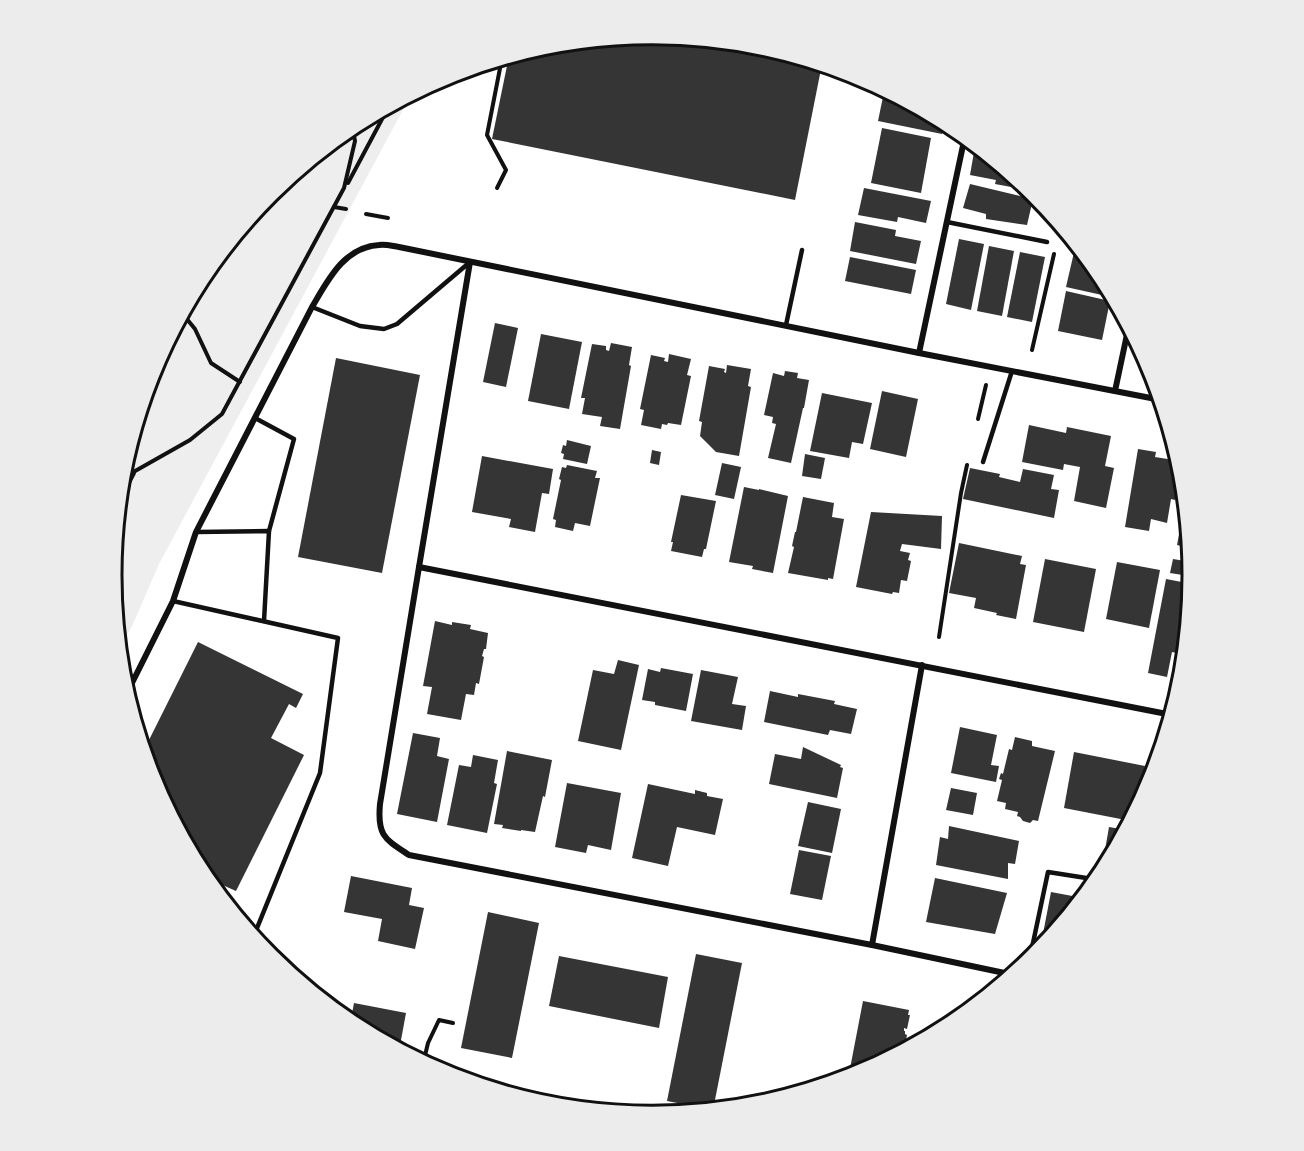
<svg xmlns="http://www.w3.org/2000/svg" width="1304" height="1151" font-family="Manrope,sans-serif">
<rect width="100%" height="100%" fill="#fff"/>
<polygon fill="#eee" points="412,93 159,564 133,624 118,651 111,575 121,470 152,368 202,275 270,193 352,125"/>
<g fill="#353535">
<polygon points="652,35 758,45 822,64 795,200 492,139 509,56 547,45"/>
<polygon points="884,92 892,93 945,122 942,134 878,121"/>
<polygon points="882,128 931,138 921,193 871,183"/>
<polygon points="974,152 989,155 1032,191 995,184 996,180 970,175"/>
<polygon points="970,184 1033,199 1027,225 986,219 986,214 963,208"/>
<polygon points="864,188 931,201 926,223 898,217 897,222 858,215"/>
<polygon points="855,222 896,230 895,236 921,241 916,264 850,251"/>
<polygon points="959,239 984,244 971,310 946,304"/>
<polygon points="989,246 1014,251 1002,316 977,311"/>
<polygon points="1075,248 1081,249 1102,275 1111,293 1111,297 1066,287"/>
<polygon points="1020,252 1045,257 1032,322 1007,317"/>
<polygon points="850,257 916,270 911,294 845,281"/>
<polygon points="1066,291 1110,301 1102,340 1058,331"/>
<polygon points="495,323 518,328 506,387 483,382"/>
<polygon points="541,334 582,342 569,409 528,401"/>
<polygon points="611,343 632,347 629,365 631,366 620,429 600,426 602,417 582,414 585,398 581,398 592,344 606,346 606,350 609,351"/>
<polygon points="669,354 691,359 687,375 691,376 681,425 668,423 667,425 662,424 661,429 641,425 644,410 640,409 651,355 665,358 664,361 668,362"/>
<polygon points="336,358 420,375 382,573 298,557"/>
<polygon points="727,365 751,369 748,386 751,387 739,456 716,452 700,436 702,422 699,421 709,366 725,369 724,372 726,373"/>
<polygon points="785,371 798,373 797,378 809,380 804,408 803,408 791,463 768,458 776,424 772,423 773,417 764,415 773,373 784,376"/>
<polygon points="882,391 918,399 906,457 870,449"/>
<polygon points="822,393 872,403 863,444 852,442 849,458 810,451"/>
<polygon points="1029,425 1066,433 1067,427 1111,436 1105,466 1114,468 1106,508 1074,501 1080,467 1064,464 1063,470 1022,462"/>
<polygon points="567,440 591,446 587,464 563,459 564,454 561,453 563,445 566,446"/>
<polygon points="1138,449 1156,452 1155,457 1180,461 1181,465 1175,500 1171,499 1167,523 1151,519 1149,531 1125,527"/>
<polygon points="652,450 661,452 659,465 650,463"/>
<polygon points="805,454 825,458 821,479 802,476"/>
<polygon points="482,456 553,469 549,494 542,493 535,532 509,527 511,519 472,512"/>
<polygon points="722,463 741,467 734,499 715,495"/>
<polygon points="567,465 597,471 595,478 600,478 590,526 575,523 573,531 555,527 556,520 553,519 561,480 559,479 562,467 566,468"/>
<polygon points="970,468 1000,474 999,477 1020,482 1023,469 1054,475 1051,489 1059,490 1054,518 963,499"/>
<polygon points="744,487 759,490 759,489 788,496 773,573 752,569 753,566 729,562"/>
<polygon points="681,495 716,501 706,549 704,549 702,557 671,551 673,542 671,542"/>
<polygon points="803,497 834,503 832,517 844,519 833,579 828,578 828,580 788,573 794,547 792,546 795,532 796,532"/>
<polygon points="1185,503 1186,503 1190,548 1177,545"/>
<polygon points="871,512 942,516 941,549 902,544 900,551 910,553 908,560 911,561 907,581 901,580 899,593 893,592 892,594 856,587"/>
<polygon points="959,543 1022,556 1020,564 1026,565 1016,619 996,615 997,613 974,608 976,598 949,593"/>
<polygon points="1045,559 1096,569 1084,632 1033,622"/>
<polygon points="1173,559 1191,562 1189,576 1170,573"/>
<polygon points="1117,562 1160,570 1149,628 1106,619"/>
<polygon points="1166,579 1187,583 1185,591 1191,592 1185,655 1172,652 1167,677 1148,673"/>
<polygon points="435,621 452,625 452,622 471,625 470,629 488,633 486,649 484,649 482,656 484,657 479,684 476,683 474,695 466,694 461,720 427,714 432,687 423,686"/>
<polygon points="198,642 303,694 296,708 289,704 271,738 304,755 236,891 202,876 152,782 143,752"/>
<polygon points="618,660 639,665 621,750 578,741 593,670 614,674"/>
<polygon points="661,668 693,674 686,711 655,705 655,702 642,700 648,669 660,672"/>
<polygon points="701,670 738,677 732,704 746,706 742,730 691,721"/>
<polygon points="770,691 798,697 798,694 835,701 834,704 857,709 851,734 830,730 828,735 764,722"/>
<polygon points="960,727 997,735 991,765 999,766 996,782 951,773"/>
<polygon points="413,733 440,738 437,756 449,759 437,822 397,814"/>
<polygon points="1015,737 1032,741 1032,746 1055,751 1038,821 1033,820 1030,823 1023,821 1020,817 1017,816 1018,812 1005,809 1006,803 997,801 1002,780 999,779 1001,773 1003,774 1009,749 1012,750"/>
<polygon points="803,747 841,765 840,767 843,768 837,798 769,784 775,754 801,759"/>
<polygon points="507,751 552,760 545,797 543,796 535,832 521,830 521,831 502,828 503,825 494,824"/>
<polygon points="1074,752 1145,766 1135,813 1131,821 1064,808"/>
<polygon points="473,755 498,760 494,783 497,784 487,833 447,825 459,765 471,767"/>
<polygon points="567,783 621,793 611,850 588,845 586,853 555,847"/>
<polygon points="648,784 695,794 695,790 707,793 707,796 723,799 715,835 677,827 668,866 632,858"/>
<polygon points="951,788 977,793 973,815 946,810"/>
<polygon points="808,802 841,809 832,853 798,846"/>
<polygon points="949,826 1019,841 1015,864 1008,863 1008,879 936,865 940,837 948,839"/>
<polygon points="1109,827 1126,830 1115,852 1105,850"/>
<polygon points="799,850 831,856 822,900 790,894"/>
<polygon points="351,876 412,888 409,905 424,908 415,949 378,941 382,919 344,912"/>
<polygon points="935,878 1007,893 995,934 926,922"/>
<polygon points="1051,892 1083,898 1049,940 1042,939"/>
<polygon points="488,912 539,923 512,1058 461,1048"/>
<polygon points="696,954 742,963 713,1110 667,1101"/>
<polygon points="559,956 668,977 659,1028 549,1006"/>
<polygon points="863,1001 909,1010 908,1015 910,1015 907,1029 904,1028 904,1031 905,1031 905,1034 907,1035 904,1051 859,1075 848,1079"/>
<polygon points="354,1003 406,1013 399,1051 350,1024"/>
</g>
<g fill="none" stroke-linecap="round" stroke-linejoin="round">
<g stroke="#111" stroke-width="4">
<polyline points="348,183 389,106"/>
<polyline points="497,188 506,170 487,135 502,58"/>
<polyline points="334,207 346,209"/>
<polyline points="366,214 388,218"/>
<polyline points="182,313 195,329 211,363 240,382"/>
<polyline points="1032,350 1054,254"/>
<polyline points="978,419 986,385"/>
<polyline points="121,479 190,440 222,414 344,188 355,141 352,126"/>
<polyline points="118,504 134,473"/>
<polyline points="939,637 961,493 967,465"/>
<polyline points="423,1064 428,1043 439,1020 453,1023"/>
</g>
<g stroke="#111" stroke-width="4.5">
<polyline points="947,222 1047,242"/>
<polyline points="312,307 360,326 384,329 397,324 470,262"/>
<polyline points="786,325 802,250"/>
<polyline points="255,418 294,439 269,531"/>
<polyline points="983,462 1012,371"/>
<polyline points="196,532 269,531 264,621"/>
<polyline points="173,601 338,638 320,773 253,938"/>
<polyline points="1029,962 1048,872 1099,880"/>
</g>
<g stroke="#111" stroke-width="6">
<path d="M470,262L419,567L380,804C377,836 385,839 409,855L872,945L1014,975"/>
<polyline points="919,353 965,136"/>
<polyline points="1115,391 1129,325"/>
<polyline points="419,567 1172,715"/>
<path d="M126,695L173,601L196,532L312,307C328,280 344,247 379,245C386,244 392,246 399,247L919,353L1161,400"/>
<polyline points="872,945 922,665"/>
</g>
</g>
<path d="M0 0H1304V1151H0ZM122 575a530 530 0 1 1 1060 0a530 530 0 1 1-1060 0Z" fill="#ececec" fill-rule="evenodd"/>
<path fill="none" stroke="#111" stroke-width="3" d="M122 575a530 530 0 1 1 1060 0a530 530 0 1 1-1060 0Z"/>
</svg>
